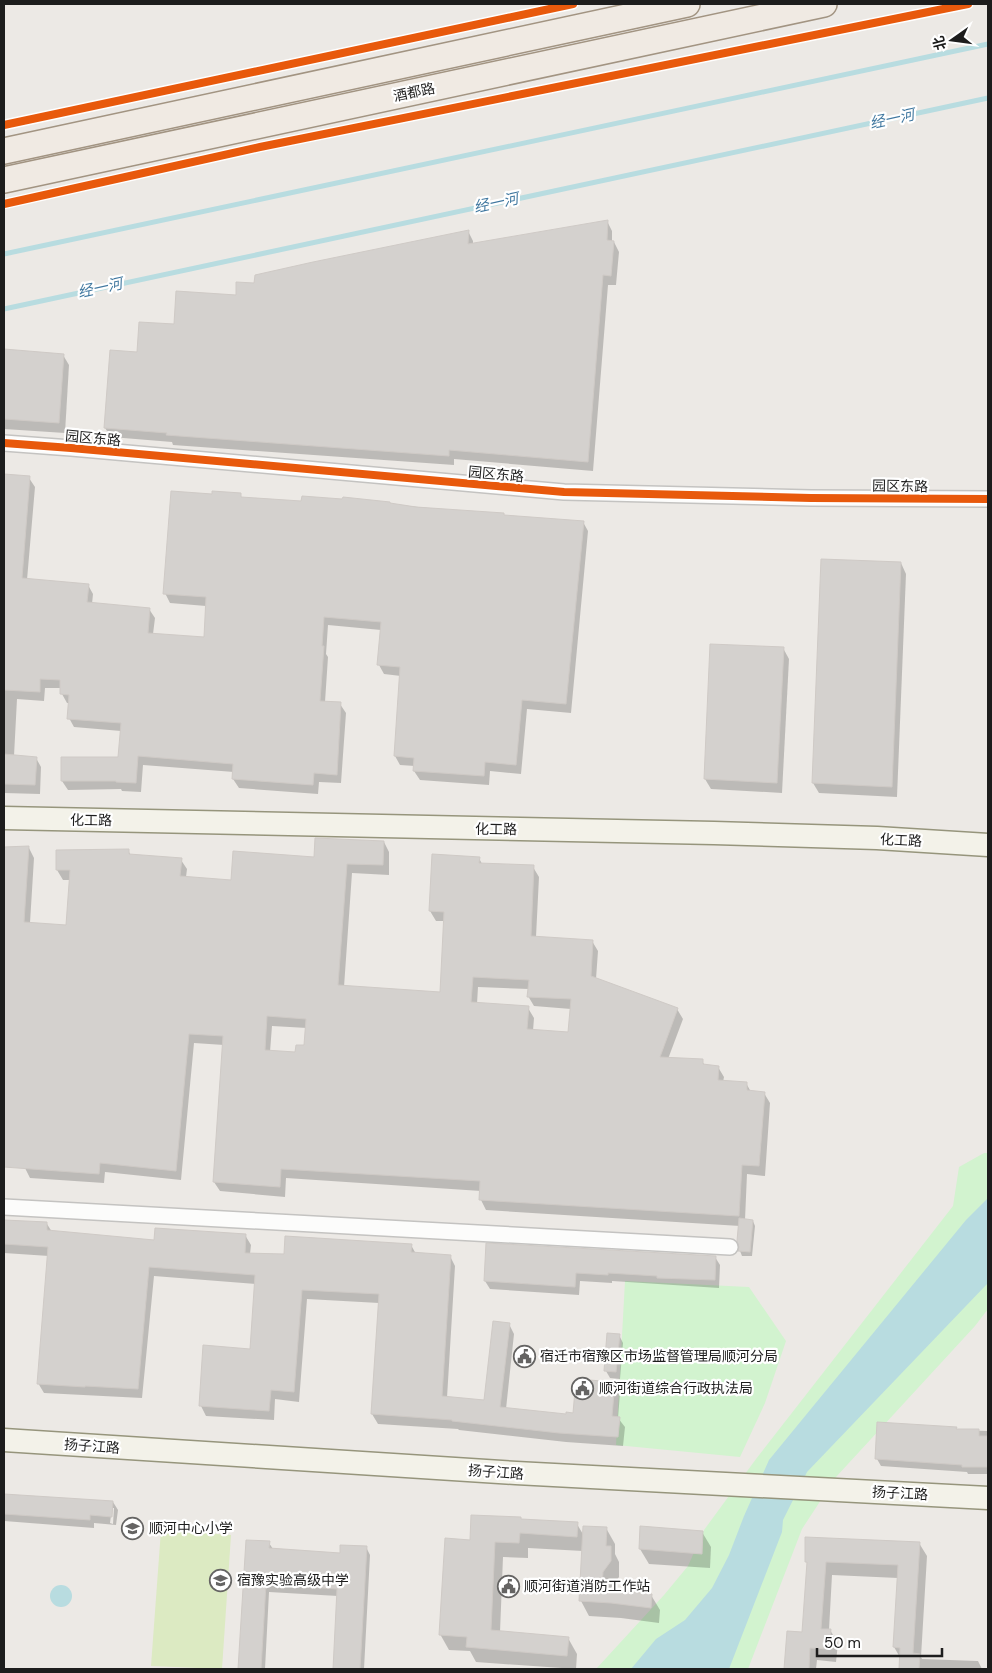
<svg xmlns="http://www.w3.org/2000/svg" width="992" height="1673" font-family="'DM Sans','Noto Sans SC',sans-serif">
<rect width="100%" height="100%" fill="#ece9e5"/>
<polygon fill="#dceac2" points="161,1530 231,1535 222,1669 151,1666"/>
<g fill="#d2f3cf">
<polygon points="984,1153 988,1153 988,1309 975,1326 836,1477 802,1529 748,1669 596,1669 664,1595 688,1566 704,1530 756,1459 953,1206 959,1167"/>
<polygon points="625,1281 749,1287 786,1341 765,1403 740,1457 616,1445"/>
</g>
<g fill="#b8dce0">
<polygon points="988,1198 988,1283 807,1472 783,1520 782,1532 729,1669 631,1669 656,1639 685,1620 712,1588 729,1555 744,1516 769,1460 966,1220"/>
<circle cx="61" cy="1596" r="11"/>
</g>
<g fill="#0003" fill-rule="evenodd">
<polygon points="607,221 612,231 612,242 614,242 619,252 616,285 608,285 593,471 454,459 454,465 173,445 172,442 111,437 105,428 139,354 175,326 237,296 255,285 468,231 473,241 473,244"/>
<polygon points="4,350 63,355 69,365 65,433 4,429"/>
<polygon points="4,476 29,478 35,487 27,580 88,585 93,594 92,604 149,609 155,618 153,634 205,638 206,606 170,603 165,593 213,496 240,495 242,498 302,503 390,504 504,516 583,522 588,531 571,713 527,709 521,774 490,771 489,785 420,780 414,771 415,766 400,765 395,756 401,676 384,674 379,665 381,630 328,625 326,654 328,657 325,702 340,704 346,713 341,783 319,782 318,794 239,788 233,779 234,772 143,765 141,792 122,791 121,789 68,790 62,781 119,758 121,731 74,727 69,718 70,703 67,703 62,694 62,688 45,688 44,701 17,699 14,756 36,758 41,767 40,794 4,793"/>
<polygon points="823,560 901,563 906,574 897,797 819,793 813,783"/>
<polygon points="783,648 789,659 782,793 711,789 705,779"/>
<path d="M384,842L389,852V875L352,873L344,987L441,993L445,921H436L430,911L479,858L482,864L533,867L539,877L536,937L592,941L598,951L596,979L677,1009L683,1019L668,1059L702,1061L705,1066L718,1067L724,1077L723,1082L746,1083L751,1092L764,1093L770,1103L765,1176L747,1174L745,1220L753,1221L755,1226L752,1256H742L740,1251V1226L486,1210L481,1200V1191L286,1178L285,1197L220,1191L214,1182L224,1045L194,1043L181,1180L105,1172L104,1183L30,1178L25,1168V1164L4,1163V1016L41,1019L42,1002L4,999V848H29L34,858L30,923L67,927L70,880H63L57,870L128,850L131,856L181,860L187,869L186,877L232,881L315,858ZM478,987L529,989L528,996L534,1006L571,1009L570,1033L533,1031L534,1018L528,1008L477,1004ZM272,1026L307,1028L306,1047L297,1054L270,1052Z"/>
<polygon points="4,1221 47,1224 52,1232 155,1241 245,1235 251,1245 250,1254 285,1255 411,1245 416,1254 450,1256 455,1266 447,1398 485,1402 509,1324 514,1334 506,1409 567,1416 574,1414 614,1384 620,1393 618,1418 625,1427 623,1446 566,1442 459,1430 458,1429 378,1424 372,1414 379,1303 307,1299 299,1402 275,1399 274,1420 206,1416 201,1406 251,1350 256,1284 154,1276 142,1398 44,1393 38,1383 49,1256 4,1253"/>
<polygon points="487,1244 715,1257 720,1265 719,1288 612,1281 612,1283 580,1281 579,1295 490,1289 485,1281"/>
<polygon points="619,1335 623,1343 620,1379 610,1378 606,1371"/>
<polygon points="956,1428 957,1430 988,1431 988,1474 968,1474 967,1472 881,1466 877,1459"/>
<path d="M4,1495L113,1502L118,1510L116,1525L94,1523V1528L4,1521ZM112,1508H114L113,1524L110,1523Z"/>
<polygon points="521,1520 577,1524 584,1536 606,1528 615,1544 615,1554 619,1562 619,1577 611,1588 611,1591 651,1595 660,1610 659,1623 621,1618 589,1616 581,1601 583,1551 528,1548 528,1558 503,1557 500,1632 568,1638 577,1654 576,1669 476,1662 470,1651 449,1650 440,1634 471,1541"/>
<polygon points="642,1528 702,1532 711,1547 710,1568 649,1564 640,1549"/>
<polygon points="247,1541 269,1543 273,1549 341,1554 366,1547 370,1555 364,1669 334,1669 338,1596 269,1592 265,1669 239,1669"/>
<polygon points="919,1543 927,1556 921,1657 922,1659 978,1661 982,1669 900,1669 901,1659 894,1647 898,1578 832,1575 829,1630 830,1630 838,1643 836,1662 817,1660 816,1669 785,1669 788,1632 803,1634 808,1565 806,1561"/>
</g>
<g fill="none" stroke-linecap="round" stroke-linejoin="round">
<g stroke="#b8dce0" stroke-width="5">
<polyline points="4,254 988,44"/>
<polyline points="4,309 988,98"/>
</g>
</g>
<g fill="#d4d1ce" stroke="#cfcac6" fill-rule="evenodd">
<polygon points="608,220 607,240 614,241 611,276 603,275 588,462 449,450 449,456 166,435 167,433 104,428 110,350 137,352 139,322 174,324 176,291 236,295 236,282 254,283 255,275 313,262 469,230 468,244"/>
<polygon points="4,349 64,354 59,423 4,419"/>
<polygon points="4,474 30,476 22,578 89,584 87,602 150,608 148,633 204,637 206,597 163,594 171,491 212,494 212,491 241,493 241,497 301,501 302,496 342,499 343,497 390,502 390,503 416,507 504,513 504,515 584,521 566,704 522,700 516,765 485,762 484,776 413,771 414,758 394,756 400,667 377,665 381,622 324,617 322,646 324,646 320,701 341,702 337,775 314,773 313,785 232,779 233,764 138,756 136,783 116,782 116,781 61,781 61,757 118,757 121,723 67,719 69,695 60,694 60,680 40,679 40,692 4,690"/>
<polygon points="821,559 901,562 892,787 812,783"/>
<polygon points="710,644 784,647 777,783 704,779"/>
<polygon points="4,754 37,757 35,785 4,784"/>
<path d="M315,838L384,841L383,865L347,864L338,985L440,992L444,912L429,911L432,854L480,857L479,863L534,865L531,936L593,940L591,976L678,1008L660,1057L703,1059V1064L719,1066L718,1080L747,1082V1090L765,1092L759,1166L742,1165L739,1216L479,1200L480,1181L281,1169L280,1187L213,1182L223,1036L189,1034L176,1171L100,1163L99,1174L4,1167V847L29,846L24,922L66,925L70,870H56V850L129,849V854L182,858L180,876L231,880L233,851L314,857ZM473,977L529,980L527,997L571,999L568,1032L527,1029L529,1006L471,1002ZM267,1016L306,1019L304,1045H296L295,1052L265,1050Z"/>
<polygon points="739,1218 753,1220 750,1252 738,1251 739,1247 737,1241"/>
<polygon points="4,1220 47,1222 47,1230 154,1240 155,1228 246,1234 245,1253 284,1254 285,1236 412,1244 411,1252 451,1255 442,1396 484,1400 493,1321 510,1323 500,1407 566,1414 566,1412 573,1413 576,1379 615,1382 612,1416 620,1417 618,1437 559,1433 452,1421 452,1420 371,1414 379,1294 302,1290 294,1392 271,1390 269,1411 199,1406 203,1345 250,1349 255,1275 149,1267 138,1389 85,1386 85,1387 37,1384 48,1247 4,1244"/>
<polygon points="486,1243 716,1256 715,1280 657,1278 657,1276 608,1273 608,1275 576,1273 575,1287 484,1281"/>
<polygon points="607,1333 620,1334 616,1372 604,1371"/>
<polygon points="877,1422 957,1427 956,1429 979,1429 979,1436 988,1436 988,1467 962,1467 962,1465 875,1459"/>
<polygon points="4,1494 113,1501 112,1517 90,1515 90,1520 4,1514"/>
<polygon points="471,1515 521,1517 521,1519 578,1522 577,1537 520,1533 519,1543 495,1542 491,1630 569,1637 567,1656 466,1647 467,1637 439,1635 445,1538 470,1540"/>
<polygon points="583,1526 607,1527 606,1546 611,1546 611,1561 603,1572 602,1589 652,1594 651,1608 611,1603 579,1601"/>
<polygon points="640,1526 703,1531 702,1554 639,1549"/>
<polygon points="805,1537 920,1542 913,1653 920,1654 919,1669 899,1669 900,1648 893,1647 898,1565 826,1562 821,1629 831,1629 829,1649 810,1648 809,1669 784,1669 787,1631 802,1632 807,1562 805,1562"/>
<polygon points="246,1540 270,1541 269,1548 340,1553 340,1545 367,1546 360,1669 333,1669 337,1589 266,1584 261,1669 238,1669"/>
</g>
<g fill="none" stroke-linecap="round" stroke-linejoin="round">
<defs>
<g id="street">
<polyline points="4,443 71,448 564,492 811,498 988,499"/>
<polyline points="4,1207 730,1247"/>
</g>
<g id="secondary">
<polyline points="4,818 714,833 877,838 988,845"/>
<polyline points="4,1440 516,1473 988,1498"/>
</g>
<g id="primary">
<polyline points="4,151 687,4"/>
<polyline points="4,180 824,4"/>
</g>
</defs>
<use href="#street" stroke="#c4c3c1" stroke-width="18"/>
<use href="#secondary" stroke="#96957c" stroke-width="25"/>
<use href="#primary" stroke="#a29482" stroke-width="28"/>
<use href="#street" stroke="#fcfcfb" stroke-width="15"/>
<use href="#secondary" stroke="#f3f2e9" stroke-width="22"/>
<use href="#primary" stroke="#f0eae3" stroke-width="25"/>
<defs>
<g id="cycleway">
<polyline points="4,125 573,4"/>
<polyline points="4,204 260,147 968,4"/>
<polyline points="4,443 71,448 564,492 811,498 988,499"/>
</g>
</defs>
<use href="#cycleway" stroke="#fff" stroke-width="11"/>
<use href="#cycleway" stroke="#e8590c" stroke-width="8"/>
</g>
<defs>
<symbol id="civic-ring" viewBox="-11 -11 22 22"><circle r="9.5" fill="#fff" stroke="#656463" stroke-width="1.5"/><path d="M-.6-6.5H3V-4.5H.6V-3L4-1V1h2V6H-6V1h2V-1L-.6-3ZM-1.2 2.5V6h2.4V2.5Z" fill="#656463"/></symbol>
<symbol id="school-ring" viewBox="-11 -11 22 22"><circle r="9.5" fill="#fff" stroke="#656463" stroke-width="1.5"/><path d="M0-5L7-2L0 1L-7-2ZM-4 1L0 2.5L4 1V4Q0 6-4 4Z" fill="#656463"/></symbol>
</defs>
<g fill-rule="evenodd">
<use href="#civic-ring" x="512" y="1344" width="25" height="25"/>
<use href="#civic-ring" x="570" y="1376" width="25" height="25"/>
<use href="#school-ring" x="120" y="1516" width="25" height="25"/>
<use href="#school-ring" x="208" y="1568" width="25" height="25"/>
<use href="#civic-ring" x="496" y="1574" width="25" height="25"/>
</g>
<g text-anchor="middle" stroke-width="4.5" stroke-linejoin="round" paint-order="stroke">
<g font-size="14" fill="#1d1d1d" stroke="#fff">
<text transform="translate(414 92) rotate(-12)" y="5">酒都路</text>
<text transform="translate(93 438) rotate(5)" y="5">园区东路</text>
<text transform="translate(496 474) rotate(5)" y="5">园区东路</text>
<text transform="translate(900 486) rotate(1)" y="5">园区东路</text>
<text transform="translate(91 820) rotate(1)" y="5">化工路</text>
<text transform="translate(496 829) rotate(1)" y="5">化工路</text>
<text transform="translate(901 840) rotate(3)" y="5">化工路</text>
<text transform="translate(92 1446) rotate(4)" y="5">扬子江路</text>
<text transform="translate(496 1472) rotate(4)" y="5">扬子江路</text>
<text transform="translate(900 1493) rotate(3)" y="5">扬子江路</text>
</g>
<g font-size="14" fill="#1d1d1d" stroke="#fff" text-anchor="start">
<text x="540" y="1361">宿迁市宿豫区市场监督管理局顺河分局</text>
<text x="599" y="1393">顺河街道综合行政执法局</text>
<text x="149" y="1533">顺河中心小学</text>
<text x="237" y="1585">宿豫实验高级中学</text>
<text x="524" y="1591">顺河街道消防工作站</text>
</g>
<g font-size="15" font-style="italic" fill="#4178a0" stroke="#fff">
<text transform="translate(892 119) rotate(-12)" y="5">经一河</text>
<text transform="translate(496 203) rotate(-12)" y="5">经一河</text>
<text transform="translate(100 288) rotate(-12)" y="5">经一河</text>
</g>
</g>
<rect width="992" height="1673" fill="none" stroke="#1d1d1d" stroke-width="10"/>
<g transform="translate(952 40) rotate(256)" stroke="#ffffff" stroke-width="4" paint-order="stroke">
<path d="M0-4L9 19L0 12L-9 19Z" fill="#1d1d1d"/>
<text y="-8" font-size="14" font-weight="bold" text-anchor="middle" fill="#1d1d1d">北</text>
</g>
<path d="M817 1648v8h125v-8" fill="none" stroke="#1d1d1d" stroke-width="2.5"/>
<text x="824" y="1648" font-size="15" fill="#1d1d1d" stroke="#ffffff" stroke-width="4" paint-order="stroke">50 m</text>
</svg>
